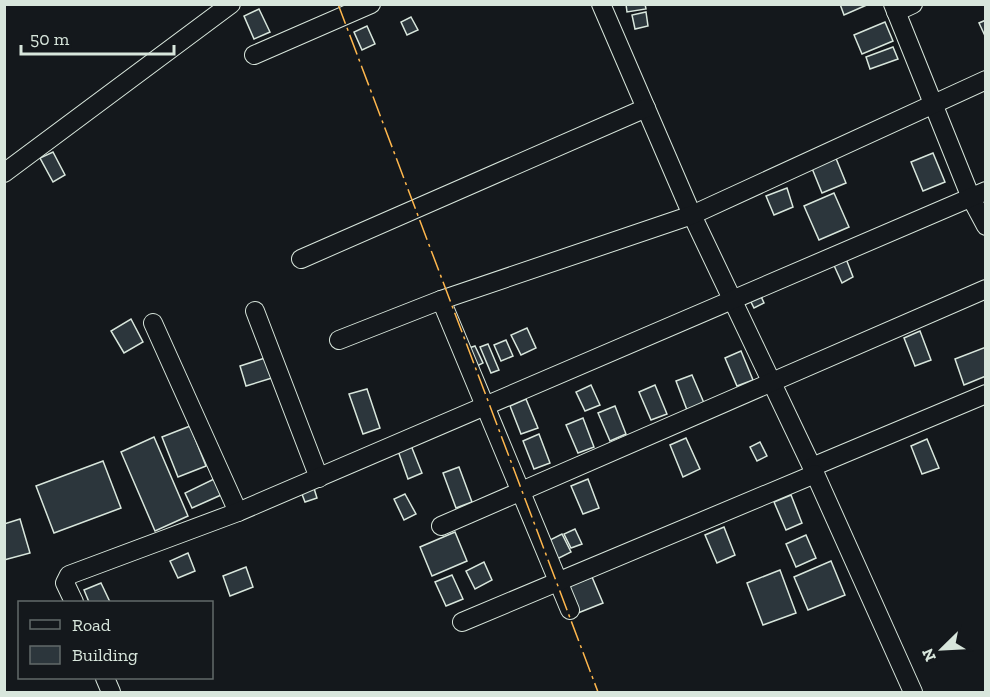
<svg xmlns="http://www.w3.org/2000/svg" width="990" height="697" font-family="'Zilla Slab',serif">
<rect width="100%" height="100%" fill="#14181c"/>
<g fill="#2c363c" stroke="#d8e6dc" stroke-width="1.5">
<polygon points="626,4 645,4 646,9 627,12"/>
<polygon points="840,4 869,4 844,15"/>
<polygon points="259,9 270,32 254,39 244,16"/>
<polygon points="646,12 648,26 635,29 632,15"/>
<polygon points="411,17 418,30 407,35 401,22"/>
<polygon points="986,20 986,38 979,23"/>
<polygon points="885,22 893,41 862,54 854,35"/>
<polygon points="367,26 375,44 362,50 354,32"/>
<polygon points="893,47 898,59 870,69 866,57"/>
<polygon points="833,151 846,183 822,193 809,161"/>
<polygon points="53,152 65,175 53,182 40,158"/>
<polygon points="933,153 945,182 923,191 911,162"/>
<polygon points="787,188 793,207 774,215 766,196"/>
<polygon points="834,193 849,227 819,240 804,206"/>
<polygon points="845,256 853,277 842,283 832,261"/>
<polygon points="759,292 764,303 754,308 749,298"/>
<polygon points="131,319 143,342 124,353 111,331"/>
<polygon points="527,328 536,348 521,355 511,335"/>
<polygon points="920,331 931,360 915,366 904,338"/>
<polygon points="506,340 513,356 501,361 494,345"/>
<polygon points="488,344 499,370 491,373 480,347"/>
<polygon points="475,346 483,363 477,366 469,348"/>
<polygon points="986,347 986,376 964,385 955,359"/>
<polygon points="741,351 753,380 737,386 725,358"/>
<polygon points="265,358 272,378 246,386 240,366"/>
<polygon points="692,375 704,403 687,410 676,381"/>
<polygon points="591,385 600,405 585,411 576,392"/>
<polygon points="655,385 667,414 651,420 639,392"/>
<polygon points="367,389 380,428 363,434 349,394"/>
<polygon points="526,399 538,428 521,434 510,406"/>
<polygon points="615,406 626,434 610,441 598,413"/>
<polygon points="583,418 594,447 578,453 566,425"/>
<polygon points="190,426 206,466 178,477 162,437"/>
<polygon points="539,434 550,463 534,469 523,441"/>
<polygon points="154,437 188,516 155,531 121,452"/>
<polygon points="686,438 700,469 683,477 670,445"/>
<polygon points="927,439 939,468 922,474 911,446"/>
<polygon points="760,442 767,456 757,461 750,447"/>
<polygon points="410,443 422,473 408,479 397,448"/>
<polygon points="103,461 121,508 54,533 36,486"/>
<polygon points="459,467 472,502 456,508 443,473"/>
<polygon points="214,479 221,495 192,508 185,493"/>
<polygon points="588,479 599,508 583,514 571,486"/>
<polygon points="313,485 317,498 305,502 300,489"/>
<polygon points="405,494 416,514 404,520 394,499"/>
<polygon points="791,495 802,523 786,530 774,502"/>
<polygon points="20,519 30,553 4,560 4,524"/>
<polygon points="724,527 735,555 717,563 705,535"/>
<polygon points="575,529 582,544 571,548 564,534"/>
<polygon points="455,532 467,561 432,576 420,547"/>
<polygon points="562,534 571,552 557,559 548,541"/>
<polygon points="806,535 816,558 796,567 786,544"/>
<polygon points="188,553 195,571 178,578 170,561"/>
<polygon points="831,561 845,595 808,610 794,577"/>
<polygon points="484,562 492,580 475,589 466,571"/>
<polygon points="246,567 253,587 230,596 223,576"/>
<polygon points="780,570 796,613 763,625 747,583"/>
<polygon points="452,575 463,599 446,606 435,582"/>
<polygon points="592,577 603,603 578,613 567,587"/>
<polygon points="101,583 110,602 89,602 84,590"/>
</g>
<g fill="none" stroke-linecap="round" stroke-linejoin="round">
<defs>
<g id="street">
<polyline points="601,4 692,215 812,467 913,692"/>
<polyline points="893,4 971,198 986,226"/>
<polyline points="896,12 913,4"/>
<polyline points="254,55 371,4"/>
<polyline points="4,173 231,4"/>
<polyline points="301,259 646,108"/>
<polyline points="441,300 570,610"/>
<polyline points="255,311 319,478"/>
<polyline points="153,323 238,512"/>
<polyline points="339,340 441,300 692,215 986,80"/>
<polyline points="812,467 986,394"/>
<polyline points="441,526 986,289"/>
<polyline points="74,602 65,583 69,575 238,512 986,191"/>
<polyline points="462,622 815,474"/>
<polyline points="105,678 111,692"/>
</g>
</defs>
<use href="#street" stroke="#d8e6dc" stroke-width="20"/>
<use href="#street" stroke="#14181c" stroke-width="18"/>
<polyline stroke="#ffb74d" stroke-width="1.5" stroke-dasharray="21 4.5 3 4.5" stroke-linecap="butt" points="338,4 598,692"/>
</g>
<rect width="990" height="697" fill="none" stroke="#d8e6dc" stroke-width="12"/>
<rect x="18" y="601" width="195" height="78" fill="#14181c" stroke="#626a69" stroke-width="1.5"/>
<rect x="30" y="620" width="30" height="9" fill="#14181c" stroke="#626a69" stroke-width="1.5"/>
<text x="72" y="631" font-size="18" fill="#d8e6dc">Road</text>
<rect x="30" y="646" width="30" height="18" fill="#2c363c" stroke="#626a69" stroke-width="1.5"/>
<text x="72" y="661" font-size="18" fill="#d8e6dc">Building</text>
<g transform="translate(942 649) rotate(246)" stroke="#14181c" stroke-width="4.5" paint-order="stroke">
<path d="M0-4.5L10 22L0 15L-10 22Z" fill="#d8e6dc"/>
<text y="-9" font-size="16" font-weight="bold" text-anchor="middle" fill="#d8e6dc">N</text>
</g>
<path d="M21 45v9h153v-9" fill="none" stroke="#d8e6dc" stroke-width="3"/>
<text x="30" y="45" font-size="18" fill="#d8e6dc" stroke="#14181c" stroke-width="4.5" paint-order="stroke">50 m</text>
</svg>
